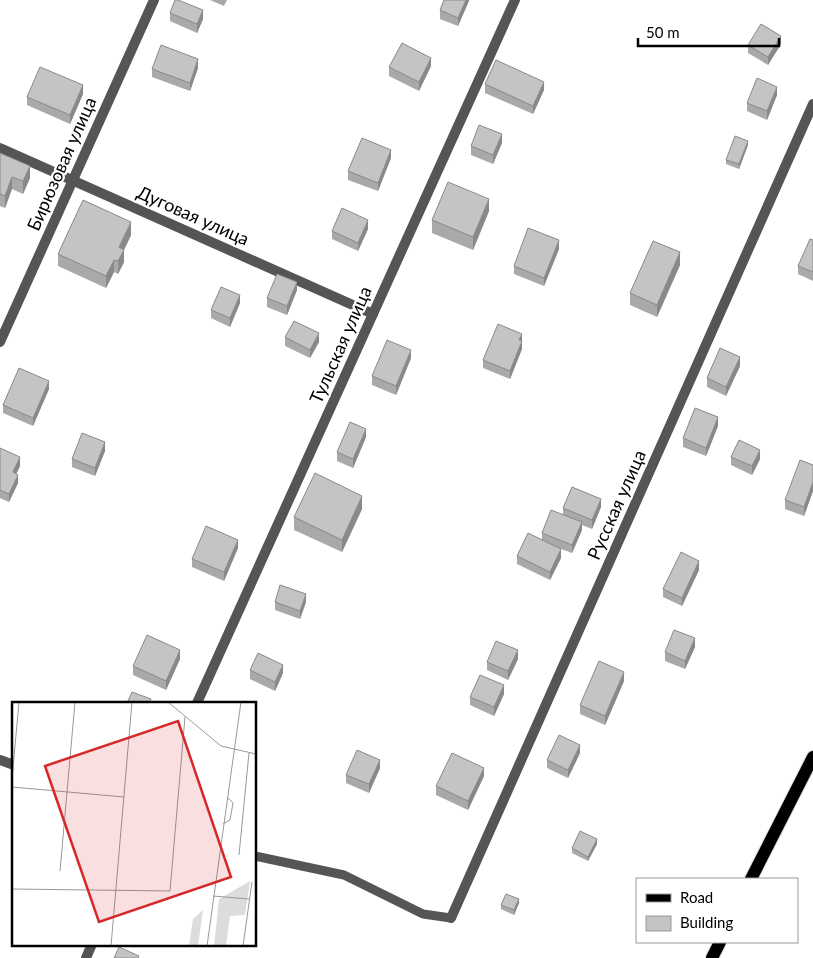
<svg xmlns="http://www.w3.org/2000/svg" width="813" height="958" font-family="Lato,sans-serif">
<rect width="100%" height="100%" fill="#fff"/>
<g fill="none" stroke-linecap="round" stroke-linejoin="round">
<defs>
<g id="primary">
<polyline points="751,879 813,757"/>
<polyline points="712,958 720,942"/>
</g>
</defs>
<use href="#primary" stroke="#dbdbdb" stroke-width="14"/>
<polyline stroke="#555" stroke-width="9" points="255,856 344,875 423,914 451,918"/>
<g stroke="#555" stroke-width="10">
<polyline points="0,148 373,314"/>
<polyline points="0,342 154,0"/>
<polyline points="197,703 515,0"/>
<polyline points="0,760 14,765"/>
<polyline points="451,918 813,104"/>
<polyline points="86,958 92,944"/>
</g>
<use href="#primary" stroke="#000" stroke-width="12"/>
</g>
<g fill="#a9a9a9">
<polygon points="210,0 227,0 224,6"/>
<polygon points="469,0 458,26 440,19 440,10"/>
<polygon points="170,13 203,19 197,33 170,21"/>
<polygon points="781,44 768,65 748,53 748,45"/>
<polygon points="431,66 419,91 389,76 389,67"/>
<polygon points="198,68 190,91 152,77 152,69"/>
<polygon points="485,84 544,90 533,114 485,93"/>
<polygon points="83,94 70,124 27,105 27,97"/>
<polygon points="777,95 767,120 747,111 747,103"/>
<polygon points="502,143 493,164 471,155 471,146"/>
<polygon points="748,145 739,169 726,164 726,160"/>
<polygon points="0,153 30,178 23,194 12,189 5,208 0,206"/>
<polygon points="391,158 378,191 348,180 348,171"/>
<polygon points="489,211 473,250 432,233 432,220"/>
<polygon points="368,229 358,251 332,239 332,231"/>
<polygon points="131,235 124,250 124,262 118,274 114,272 106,288 58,266 58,254"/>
<polygon points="813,240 813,281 798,274 798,266"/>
<polygon points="559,249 544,286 514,274 514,266"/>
<polygon points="680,265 657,317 630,305 630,293"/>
<polygon points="297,290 287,315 267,307 267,298"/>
<polygon points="240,303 230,327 211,318 211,310"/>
<polygon points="285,337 319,342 310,358 285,346"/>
<polygon points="522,341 522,349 510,379 483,368 483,360"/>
<polygon points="411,358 396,395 372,385 372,376"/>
<polygon points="740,366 726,396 707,387 707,378"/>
<polygon points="49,389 33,426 3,413 3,405"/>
<polygon points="718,426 706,456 683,447 683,438"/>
<polygon points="366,437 353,468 337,461 337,452"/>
<polygon points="0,448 20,466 16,474 18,483 9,502 0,498"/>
<polygon points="105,451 95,476 72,467 72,459"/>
<polygon points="731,457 760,459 752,475 731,465"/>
<polygon points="813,465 813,491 804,516 785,509 785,500"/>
<polygon points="601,507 592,529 582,525 582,530 572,553 556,547 561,558 550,580 517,564 517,556 542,540 542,533 563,514 563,508"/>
<polygon points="362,509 342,552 294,530 294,517"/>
<polygon points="238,548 224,581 192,567 192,559"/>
<polygon points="699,570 682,606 663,597 663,589"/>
<polygon points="275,602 306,602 300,619 275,610"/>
<polygon points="695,647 685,669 665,661 665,652"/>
<polygon points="180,659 166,690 133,675 133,666"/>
<polygon points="518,659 508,680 487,670 487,662"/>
<polygon points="250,670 283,673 275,691 250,679"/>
<polygon points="624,681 605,725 580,714 580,705"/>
<polygon points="504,694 494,716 470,705 470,697"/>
<polygon points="580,753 568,778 547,768 547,760"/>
<polygon points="380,768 369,793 346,783 346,775"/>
<polygon points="484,776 468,810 436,795 436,786"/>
<polygon points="597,844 588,861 572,853 572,848"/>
<polygon points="519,903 514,915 501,909 501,905"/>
</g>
<g fill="#898989">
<polygon points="466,0 469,0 469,1 458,26 458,18"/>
<polygon points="203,10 203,19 197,33 197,24"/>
<polygon points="781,36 781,44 768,65 768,57"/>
<polygon points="431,58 431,66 419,91 419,82"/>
<polygon points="198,59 198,68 190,91 190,83"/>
<polygon points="544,82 544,90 533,114 533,106"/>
<polygon points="83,85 83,94 70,124 70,115"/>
<polygon points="777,87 777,95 767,120 767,111"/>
<polygon points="502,134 502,143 493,164 493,155"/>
<polygon points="748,141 748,145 739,169 739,164"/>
<polygon points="391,150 391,158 378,191 378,183"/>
<polygon points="30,166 30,178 23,194 23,181"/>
<polygon points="12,177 12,189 5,208 5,196"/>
<polygon points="489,199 489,211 473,250 473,237"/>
<polygon points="368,220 368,229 358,251 358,243"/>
<polygon points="131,222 131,235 124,250 124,262 118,274 119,247"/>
<polygon points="559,240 559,249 544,286 544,278"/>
<polygon points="680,252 680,265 657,317 657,305"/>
<polygon points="114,260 114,272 106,288 106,276"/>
<polygon points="297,282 297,290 287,315 287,306"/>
<polygon points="240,295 240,303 230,327 230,318"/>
<polygon points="319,333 319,342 310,358 310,350"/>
<polygon points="522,334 522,349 510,379 510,371 519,340"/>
<polygon points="411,350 411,358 396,395 396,386"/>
<polygon points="740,357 740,366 726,396 726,387"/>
<polygon points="49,381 49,389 33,426 33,418"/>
<polygon points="718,417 718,426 706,456 706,448"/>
<polygon points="366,429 366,437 353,468 353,459"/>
<polygon points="105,442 105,451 95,476 95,468"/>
<polygon points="760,450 760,459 752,475 752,466"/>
<polygon points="20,457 20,466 13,481 13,472"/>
<polygon points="18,475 18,483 9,502 9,494"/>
<polygon points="813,482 813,491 804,516 804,507"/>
<polygon points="362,496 362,509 342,552 342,540"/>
<polygon points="601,499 601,507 592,529 592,520"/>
<polygon points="582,522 582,530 572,553 572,545"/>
<polygon points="238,540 238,548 224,581 224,572"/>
<polygon points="561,549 561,558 550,580 550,572"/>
<polygon points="699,561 699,570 682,606 682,598"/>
<polygon points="306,594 306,602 300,619 300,611"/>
<polygon points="695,638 695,647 685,669 685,661"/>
<polygon points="180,650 180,659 166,690 166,681"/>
<polygon points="518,650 518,659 508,680 508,671"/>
<polygon points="283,665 283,673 275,691 275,682"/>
<polygon points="624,672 624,681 605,725 605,716"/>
<polygon points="504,685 504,694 494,716 494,707"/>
<polygon points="580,745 580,753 568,778 568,770"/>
<polygon points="380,760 380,768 369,793 369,784"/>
<polygon points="484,768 484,776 468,810 468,801"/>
<polygon points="597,839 597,844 588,861 588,857"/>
<polygon points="519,899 519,903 514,915 514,910"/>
</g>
<g fill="#c4c4c4" stroke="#898989">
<polygon points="175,0 178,0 203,10 197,24 170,13"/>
<polygon points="444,0 466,0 458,18 440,10"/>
<polygon points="761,24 781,36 768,57 748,45"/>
<polygon points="402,43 431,58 419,82 389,67"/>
<polygon points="161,45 198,59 190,83 152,69"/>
<polygon points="496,60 544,82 533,106 485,84"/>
<polygon points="40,67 83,85 70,115 27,97"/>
<polygon points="757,78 777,87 767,111 747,103"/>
<polygon points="479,125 502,134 493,155 471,146"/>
<polygon points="735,136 748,141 739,164 726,160"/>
<polygon points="362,138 391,150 378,183 348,171"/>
<polygon points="0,153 30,166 23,181 12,177 5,196 0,194 0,195"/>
<polygon points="448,182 489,199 473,237 432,220"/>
<polygon points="83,200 131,222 119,247 124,250 118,261 114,260 106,276 58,254"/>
<polygon points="342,208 368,220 358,243 332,231"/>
<polygon points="528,228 559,240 544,278 514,266"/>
<polygon points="810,239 813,240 813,272 798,266"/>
<polygon points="653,241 680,252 657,305 630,293"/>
<polygon points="277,274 297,282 287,306 267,298"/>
<polygon points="221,287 240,295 230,318 211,310"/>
<polygon points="294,321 319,333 310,350 285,337"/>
<polygon points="498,324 522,334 519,340 522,341 510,371 483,360"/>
<polygon points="387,340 411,350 396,386 372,376"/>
<polygon points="720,348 740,357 726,387 707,378"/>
<polygon points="19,368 49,381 33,418 3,405"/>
<polygon points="695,408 718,417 706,448 683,438"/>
<polygon points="350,422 366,429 353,459 337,452"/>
<polygon points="82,433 105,442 95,468 72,459"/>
<polygon points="739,440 760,450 752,466 731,457"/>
<polygon points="0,448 20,457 13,472 18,475 9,494 0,490"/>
<polygon points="800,460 813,465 813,482 804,507 785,500"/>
<polygon points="315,473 362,496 342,540 294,517"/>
<polygon points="572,487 601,499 592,520 563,508"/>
<polygon points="551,510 582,522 572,545 542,533"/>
<polygon points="206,526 238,540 224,572 192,559"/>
<polygon points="528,533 561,549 550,572 517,556"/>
<polygon points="681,552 699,561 682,598 663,589"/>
<polygon points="280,585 306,594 300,611 275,602"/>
<polygon points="674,630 695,638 685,661 665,652"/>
<polygon points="147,635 180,650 166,681 133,666"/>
<polygon points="496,641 518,650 508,671 487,662"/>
<polygon points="258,653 283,665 275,682 250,670"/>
<polygon points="599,661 624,672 605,716 580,705"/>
<polygon points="480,675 504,685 494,707 470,697"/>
<polygon points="132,692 151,699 150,703 127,703"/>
<polygon points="559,735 580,745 568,770 547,760"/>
<polygon points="357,750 380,760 369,784 346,775"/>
<polygon points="452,753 484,768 468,801 436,786"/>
<polygon points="580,831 597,839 588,857 572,848"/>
<polygon points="506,894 519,899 514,910 501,905"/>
<polygon points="119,947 139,956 138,958 114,958"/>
</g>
<g text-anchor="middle" stroke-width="4.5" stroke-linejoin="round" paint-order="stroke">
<g font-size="18" fill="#000" stroke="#fff">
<text transform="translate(62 164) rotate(-66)" y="6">Бирюзовая улица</text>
<text transform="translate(193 216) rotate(24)" y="6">Дуговая улица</text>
<text transform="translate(341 345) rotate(-66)" y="6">Тульская улица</text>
<text transform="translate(617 505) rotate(-66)" y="6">Русская улица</text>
</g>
</g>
<g transform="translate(12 702)">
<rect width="244" height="244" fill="#fff"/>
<path d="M238,179L233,213L218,214L214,244H202L207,197ZM191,208L186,244H177L181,217Z" fill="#dcdcdc"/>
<path fill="none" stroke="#999" stroke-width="1" d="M156,0L209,44L244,52M0,77L7,0M0,85L112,95M211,122L218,118L221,101L215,95M227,153L237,51M48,169L63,0M0,187L158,189L173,15M201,194L237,197M99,244L120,0M195,244L229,0M231,244L240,180"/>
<path fill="#d62828" fill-opacity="0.15" stroke="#d62828" stroke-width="2.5" d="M166,19L219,175L87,220L33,64Z"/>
<rect width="244" height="244" fill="none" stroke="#000" stroke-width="2.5"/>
</g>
<rect x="636" y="878" width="162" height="65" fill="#ffffff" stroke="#999999"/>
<rect x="646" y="894" width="25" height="8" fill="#000000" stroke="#999999"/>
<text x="680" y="903" font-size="15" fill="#000000">Road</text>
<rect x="646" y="916" width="25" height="15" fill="#c4c4c4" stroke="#999999"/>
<text x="680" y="928" font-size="15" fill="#000000">Building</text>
<path d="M638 38v8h141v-8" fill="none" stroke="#000000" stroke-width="2.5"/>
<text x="646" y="38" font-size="15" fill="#000000" stroke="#ffffff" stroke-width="4" paint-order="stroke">50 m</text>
</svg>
